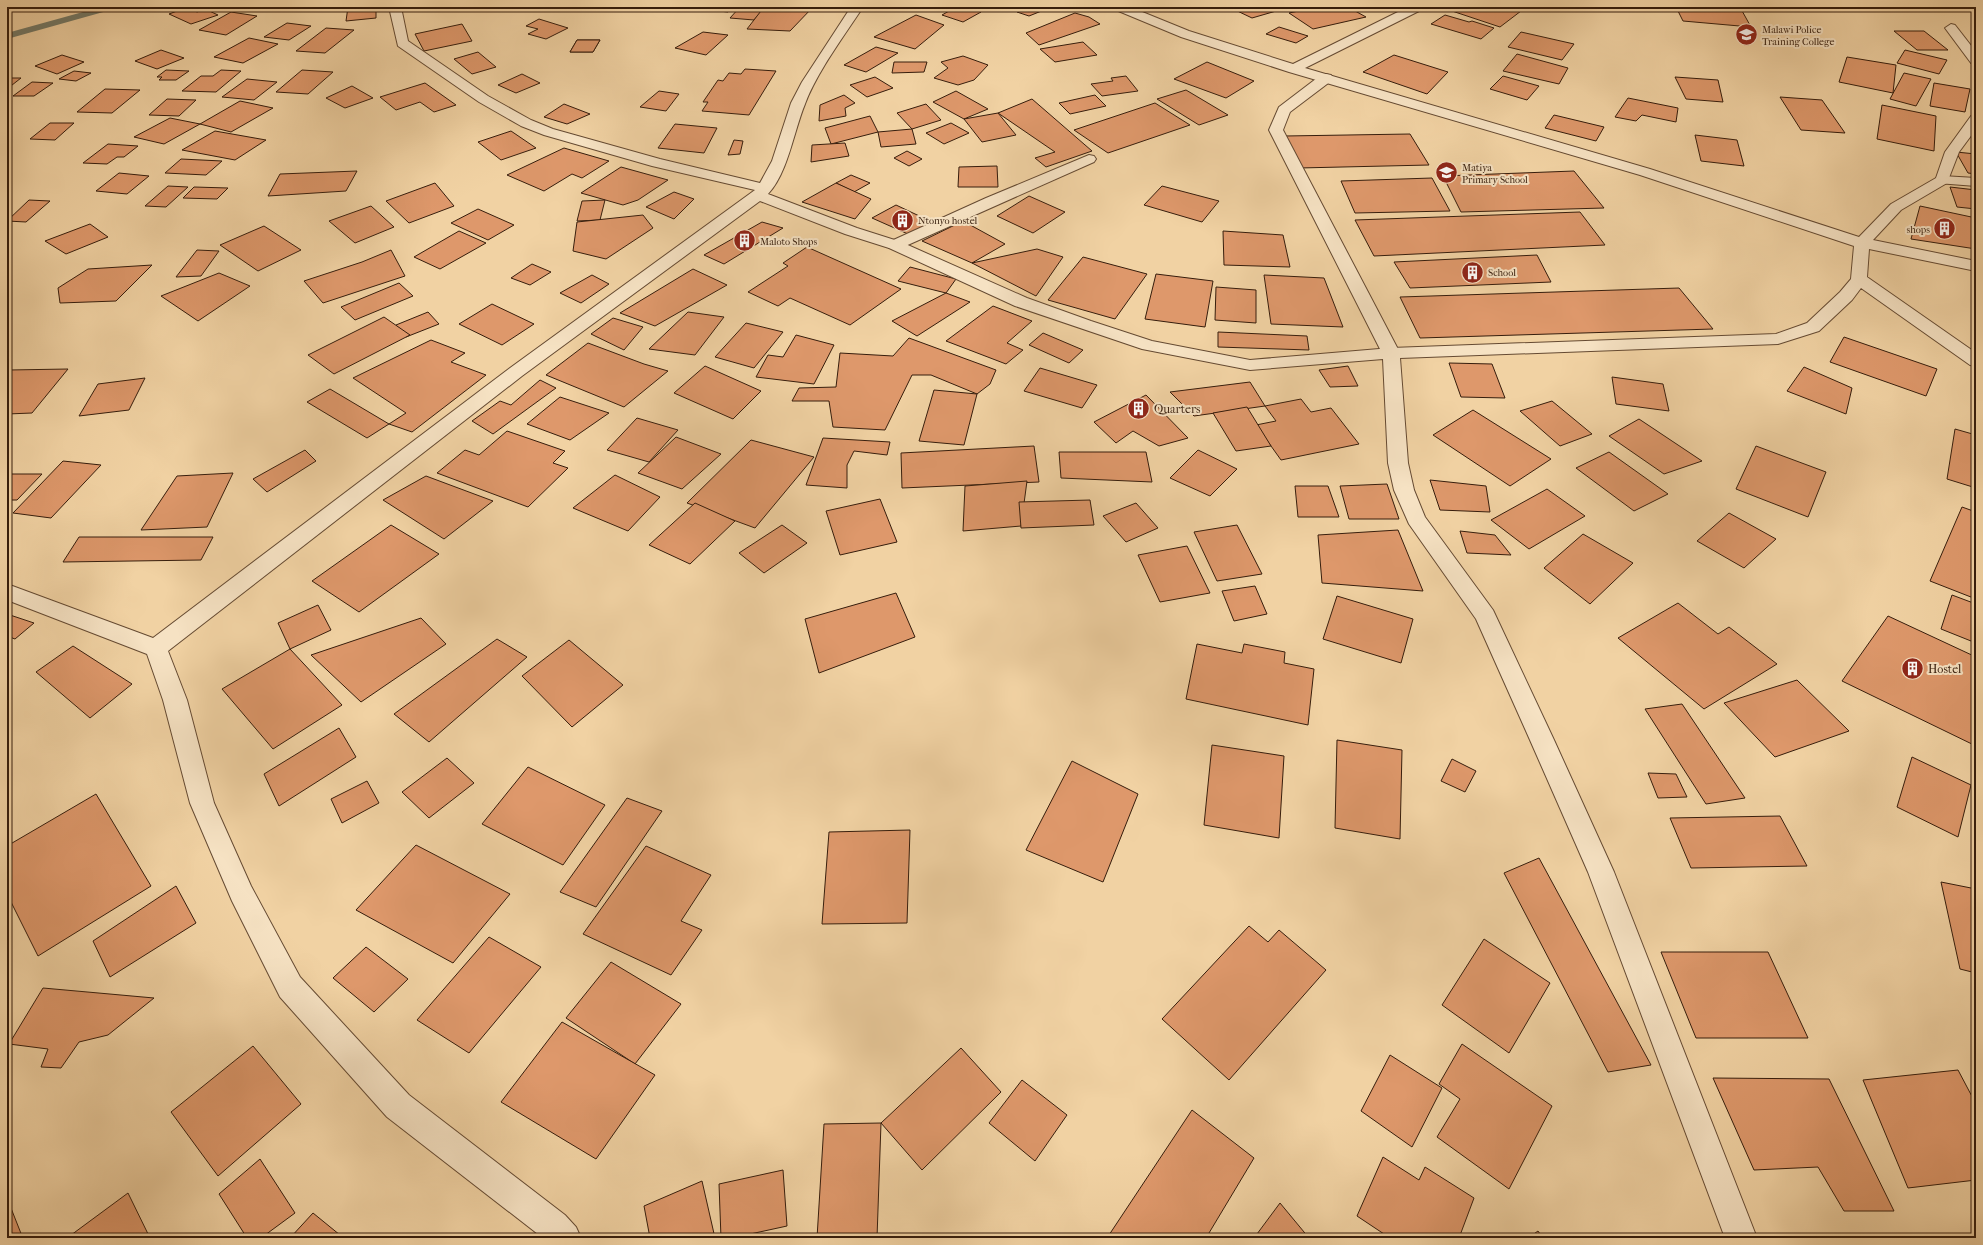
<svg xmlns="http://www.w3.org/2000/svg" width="1983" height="1245" font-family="'IM FELL French Canon',serif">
<rect width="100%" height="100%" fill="#f1d2a3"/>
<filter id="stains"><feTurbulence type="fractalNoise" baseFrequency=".005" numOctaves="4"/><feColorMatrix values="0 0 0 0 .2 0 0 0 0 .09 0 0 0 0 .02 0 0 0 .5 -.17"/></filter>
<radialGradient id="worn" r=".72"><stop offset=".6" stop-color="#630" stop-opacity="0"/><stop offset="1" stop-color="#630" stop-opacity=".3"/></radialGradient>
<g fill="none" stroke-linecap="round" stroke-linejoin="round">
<polygon fill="#737a68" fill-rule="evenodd" points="101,7 116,7 114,9 7,39 7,33"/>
</g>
<g fill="#de986b" stroke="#361d0c">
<polygon points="188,7 197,12 205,9 218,15 191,24 169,14"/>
<polygon points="210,7 242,7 230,11 208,9"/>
<polygon points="348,7 376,7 376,18 346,21"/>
<polygon points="702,7 733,7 728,12 700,9"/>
<polygon points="740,7 765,7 754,20 730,18"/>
<polygon points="764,7 813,7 790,31 747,29"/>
<polygon points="956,7 966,7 981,12 963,22 942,15"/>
<polygon points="1027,7 1046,7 1049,8 1029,16 1017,12"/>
<polygon points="1229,7 1290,7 1252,18"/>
<polygon points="1318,7 1348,7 1366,17 1313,29 1289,13"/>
<polygon points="1510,7 1521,11 1500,27 1443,8"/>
<polygon points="1676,7 1741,9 1751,27 1683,21"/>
<polygon points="231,12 257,16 226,35 199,30"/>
<polygon points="1075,13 1089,17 1100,24 1039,45 1026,33"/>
<polygon points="916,15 944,25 915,49 874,37"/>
<polygon points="1445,15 1469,22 1472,21 1494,28 1481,39 1431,24"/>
<polygon points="539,19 568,28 546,39 528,34 538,29 526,26"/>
<polygon points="287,23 311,26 289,40 264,37"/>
<polygon points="462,24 472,41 424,51 415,34"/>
<polygon points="1279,27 1308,36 1296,43 1266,34"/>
<polygon points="326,28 354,30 325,53 296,51"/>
<polygon points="1894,31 1924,31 1948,50 1917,50"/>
<polygon points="703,32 728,35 706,55 675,48"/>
<polygon points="1521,32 1574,44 1562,60 1508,47"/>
<polygon points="249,38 278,44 243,63 214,57"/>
<polygon points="577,40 600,40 593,52 570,52"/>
<polygon points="577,40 600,40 593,52 570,52"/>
<polygon points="1083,42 1097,55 1055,62 1040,49"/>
<polygon points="876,47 898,53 866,72 844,65"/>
<polygon points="161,50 184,58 157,69 135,61"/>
<polygon points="1905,50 1947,60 1939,74 1897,63"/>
<polygon points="478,52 496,67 472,74 454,59"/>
<polygon points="1517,54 1568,68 1559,84 1503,71"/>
<polygon points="62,55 84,62 57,74 35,66"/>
<polygon points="1394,55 1448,72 1427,94 1363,72"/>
<polygon points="963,56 988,65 974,80 958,85 934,78 948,68 941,62"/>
<polygon points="1847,57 1896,65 1893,93 1839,82"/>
<polygon points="894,62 927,62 924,72 892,73"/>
<polygon points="1207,62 1254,81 1226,98 1174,79"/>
<polygon points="745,69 776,71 749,115 702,111 708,102 703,102 718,80 723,81 729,73 741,74"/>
<polygon points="166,70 189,71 176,80 159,80 162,77 157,77"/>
<polygon points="221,70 241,71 216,92 182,91 201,76 213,76"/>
<polygon points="302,70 333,72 308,94 276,92"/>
<polygon points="74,71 91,73 76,81 59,79"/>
<polygon points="1904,73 1931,79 1916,106 1890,99"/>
<polygon points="522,74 540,83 516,93 498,85"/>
<polygon points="1126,76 1138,91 1102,96 1091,84 1113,81 1111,78"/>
<polygon points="1503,76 1539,86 1527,100 1490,89"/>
<polygon points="875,77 893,88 867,97 850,85"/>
<polygon points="1675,77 1718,80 1723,102 1686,99"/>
<polygon points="7,78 21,78 7,89"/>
<polygon points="247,79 277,82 254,100 222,97"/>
<polygon points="32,82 53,83 34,96 13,96"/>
<polygon points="425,83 456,105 434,112 420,102 396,110 380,97"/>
<polygon points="1934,83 1970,89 1965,112 1930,106"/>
<polygon points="352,86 373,98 345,108 326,98"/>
<polygon points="105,89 140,90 112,113 77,112"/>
<polygon points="1186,90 1228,115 1199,125 1157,99"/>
<polygon points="659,91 679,94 666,111 640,107"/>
<polygon points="956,91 988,109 964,119 933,102"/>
<polygon points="844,95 855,103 845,108 846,116 819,121 820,105"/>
<polygon points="1095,95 1106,106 1070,114 1059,103"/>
<polygon points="1780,97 1822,100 1845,133 1801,130"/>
<polygon points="1628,98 1678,108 1676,122 1642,115 1636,121 1615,117"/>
<polygon points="167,99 196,100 179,116 149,115"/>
<polygon points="1032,99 1092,151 1046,167 1035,158 1055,152 998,113"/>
<polygon points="240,101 273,108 231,132 200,124"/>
<polygon points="1155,103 1190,125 1108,153 1074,130"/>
<polygon points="564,104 590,114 567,124 544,117"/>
<polygon points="926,104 941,120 912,129 897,113"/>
<polygon points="1882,105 1936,116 1934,151 1877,139"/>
<polygon points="998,113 1016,135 982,142 964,119"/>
<polygon points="1554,115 1604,127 1596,141 1545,128"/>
<polygon points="870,116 878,132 831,144 825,128"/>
<polygon points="170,118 200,124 164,144 134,137"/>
<polygon points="50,123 74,123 55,140 30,139"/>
<polygon points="951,123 969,133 944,144 926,133"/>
<polygon points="675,124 717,128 704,153 658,148"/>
<polygon points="912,129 916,144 881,147 878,132"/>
<polygon points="215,131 266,140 235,160 182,150"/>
<polygon points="511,131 536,148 501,160 478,142"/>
<polygon points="1410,134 1429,165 1299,168 1285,136"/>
<polygon points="1695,135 1737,140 1744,166 1701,161"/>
<polygon points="734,140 743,141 740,154 728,155"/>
<polygon points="845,143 849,156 811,162 812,145"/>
<polygon points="108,144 138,146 124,157 117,157 107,164 83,163"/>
<polygon points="564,148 609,161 582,178 572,174 544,191 507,175"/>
<polygon points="907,151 922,159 909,166 894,158"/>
<polygon points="1956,152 1976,154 1976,174 1968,173"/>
<polygon points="181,159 222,161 206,175 165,173"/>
<polygon points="997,166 998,187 958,187 959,167"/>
<polygon points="621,167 668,180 638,200 623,205 581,193"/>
<polygon points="357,171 346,191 268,196 280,174"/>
<polygon points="1574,171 1604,208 1461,212 1443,176"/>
<polygon points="119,173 149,176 127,194 96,191"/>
<polygon points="851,175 870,183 854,192 836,183"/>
<polygon points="1432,178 1450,211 1355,213 1341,181"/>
<polygon points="435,183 454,206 409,223 386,201"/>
<polygon points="836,183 871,199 855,219 802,202"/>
<polygon points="168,186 188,187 166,207 145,206"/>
<polygon points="1162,186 1219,201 1202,222 1144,205"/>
<polygon points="194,187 228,188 217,199 183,198"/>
<polygon points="1950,187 1976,190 1976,209 1957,207"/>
<polygon points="674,192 694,199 674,219 646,207"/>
<polygon points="1029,196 1065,212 1033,233 997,216"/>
<polygon points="29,200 50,201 26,222 7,221"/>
<polygon points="605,200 600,220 577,221 582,201"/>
<polygon points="896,205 932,222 908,234 872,218"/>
<polygon points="371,206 394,227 355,243 329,221"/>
<polygon points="1920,206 1976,218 1976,249 1911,239"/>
<polygon points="478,209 514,225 488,240 451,223"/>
<polygon points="1580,212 1605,245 1374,256 1355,220"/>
<polygon points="643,215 653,228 606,259 573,251 577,222"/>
<polygon points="963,221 1005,244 972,263 922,241"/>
<polygon points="762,222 783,228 724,264 704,255"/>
<polygon points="90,224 108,237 66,254 45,241"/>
<polygon points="264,226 301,250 258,271 220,245"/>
<polygon points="459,231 486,243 440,269 414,257"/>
<polygon points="1223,231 1283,235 1290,267 1224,265"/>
<polygon points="807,247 901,289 850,325 790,298 778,306 748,292 788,266 783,263"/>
<polygon points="1037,249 1063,257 1036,296 972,263"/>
<polygon points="197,250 219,251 201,276 176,277"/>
<polygon points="391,250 405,276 323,303 304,281 362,262"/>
<polygon points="1537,255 1551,282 1410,288 1394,262"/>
<polygon points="1083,257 1147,274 1115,319 1048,300"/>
<polygon points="532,264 551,272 530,285 511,278"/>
<polygon points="152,265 116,301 60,303 58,288 88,269"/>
<polygon points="910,267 956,279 946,293 898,281"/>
<polygon points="693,269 727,285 655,326 620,313"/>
<polygon points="219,273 250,286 198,321 161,296"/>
<polygon points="1156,274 1213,281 1205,327 1145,319"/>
<polygon points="592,275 609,284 581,303 560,293"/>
<polygon points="1264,275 1324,278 1343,327 1271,324"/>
<polygon points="399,283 413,296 355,320 341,307"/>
<polygon points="1216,287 1256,290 1256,323 1215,320"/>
<polygon points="1679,288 1713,329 1420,338 1400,297"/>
<polygon points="946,293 970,302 917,336 892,321"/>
<polygon points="492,304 534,324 502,345 459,324"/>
<polygon points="993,306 1032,321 1007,343 1023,350 1006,364 946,341"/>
<polygon points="428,312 439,324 406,337 396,325"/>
<polygon points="688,312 724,317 695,355 649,349"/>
<polygon points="384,317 410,335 334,374 308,355"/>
<polygon points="613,318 643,327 624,350 591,334"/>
<polygon points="746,323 783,332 754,368 715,357"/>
<polygon points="1218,332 1307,336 1309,350 1218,347"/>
<polygon points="1043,333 1083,350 1069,363 1029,345"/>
<polygon points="796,335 834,345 814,384 756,377 768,355 783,357"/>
<polygon points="1844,337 1937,369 1926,396 1830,362"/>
<polygon points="909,338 996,370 990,384 977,394 931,375 912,375 885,430 833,427 829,401 792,401 799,388 836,387 840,353 893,356"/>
<polygon points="431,340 465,353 451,362 486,375 412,432 389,424 406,413 353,378"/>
<polygon points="588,343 644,364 668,371 624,407 546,375"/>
<polygon points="1449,363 1492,364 1505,398 1461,397"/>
<polygon points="705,366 761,391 733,419 674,393"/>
<polygon points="1348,366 1358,386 1330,387 1319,370"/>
<polygon points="1804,367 1852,388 1846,414 1787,391"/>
<polygon points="1040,368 1097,385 1082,408 1024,391"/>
<polygon points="68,369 32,413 7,414 7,372 9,370"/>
<polygon points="1612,377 1663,384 1669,411 1616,404"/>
<polygon points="145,378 129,410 79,416 98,384"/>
<polygon points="540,380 556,388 493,434 472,421 500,401 511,405"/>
<polygon points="1250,382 1265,406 1194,416 1170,392"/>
<polygon points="330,389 389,424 367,438 307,402"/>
<polygon points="934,390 977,394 964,445 919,441"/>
<polygon points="1146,395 1188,438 1159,446 1133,431 1116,443 1094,422"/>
<polygon points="560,397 609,413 570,440 527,424"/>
<polygon points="1301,399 1311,412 1331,408 1359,444 1281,460 1256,425 1276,421 1265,406"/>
<polygon points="1552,401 1592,434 1560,446 1520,411"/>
<polygon points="1247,407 1271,446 1236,451 1213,413"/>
<polygon points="1473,410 1551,459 1510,486 1433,435"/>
<polygon points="637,418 678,430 649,462 607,450"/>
<polygon points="1639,419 1702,461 1664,474 1609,436"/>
<polygon points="1955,429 1976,435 1976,488 1947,479"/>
<polygon points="507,431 565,451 553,463 568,468 528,507 437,473 465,450 479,455"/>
<polygon points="676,437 721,454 682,489 638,473"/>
<polygon points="823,438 890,442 887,455 854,451 847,465 847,488 806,485"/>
<polygon points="751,440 814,457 755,528 687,503"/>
<polygon points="1034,446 1039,482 902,488 901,453"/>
<polygon points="1756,446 1826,472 1808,517 1736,489"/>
<polygon points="305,450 316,461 267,492 253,479"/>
<polygon points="1198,450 1237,469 1210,496 1170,478"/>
<polygon points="1059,452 1146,452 1152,482 1061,478"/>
<polygon points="1609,452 1668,494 1634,511 1576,468"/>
<polygon points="63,461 101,465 51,518 13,513"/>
<polygon points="233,473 207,527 141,530 177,476"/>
<polygon points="7,474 42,474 17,500 7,500"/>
<polygon points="615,475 660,497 628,531 573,508"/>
<polygon points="426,476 493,501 444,539 383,500"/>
<polygon points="1430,480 1486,486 1490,512 1440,510"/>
<polygon points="1027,481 1021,526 963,531 965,486"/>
<polygon points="1387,484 1399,519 1349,519 1340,486"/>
<polygon points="1295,486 1328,486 1339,517 1298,517"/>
<polygon points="1547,489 1585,516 1529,549 1491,520"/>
<polygon points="880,499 897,542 840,555 826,511"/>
<polygon points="1090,500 1094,525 1021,528 1019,502"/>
<polygon points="695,503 735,521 690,564 649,545"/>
<polygon points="1136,503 1158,528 1126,542 1103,516"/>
<polygon points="1962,507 1976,512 1976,599 1930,581"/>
<polygon points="1729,513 1776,539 1744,568 1697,541"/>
<polygon points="391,525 439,554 359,612 312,581"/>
<polygon points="782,525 807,543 764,573 739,553"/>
<polygon points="1237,525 1262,574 1217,581 1194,532"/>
<polygon points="1398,530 1423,591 1322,583 1318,535"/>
<polygon points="1460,531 1495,535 1511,555 1467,553"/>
<polygon points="1583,534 1633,563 1590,604 1544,568"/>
<polygon points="79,537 213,537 201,560 63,562"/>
<polygon points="1187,546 1210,593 1160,602 1138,555"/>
<polygon points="1255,586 1267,614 1234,621 1222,591"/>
<polygon points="896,593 915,637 819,673 805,619"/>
<polygon points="1952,595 1976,604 1976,643 1941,629"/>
<polygon points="1337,596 1413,619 1401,663 1323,639"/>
<polygon points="1678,603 1718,634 1729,627 1777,664 1704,709 1618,638"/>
<polygon points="318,605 331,630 290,649 278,623"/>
<polygon points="7,614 34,623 15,639 7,636"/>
<polygon points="1888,616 1976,657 1976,746 1842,681"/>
<polygon points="421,618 446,644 361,702 311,655"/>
<polygon points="497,639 527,657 429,742 394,714"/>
<polygon points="569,640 623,685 572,727 522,676"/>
<polygon points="1197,644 1242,653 1244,644 1285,652 1284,663 1314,669 1308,725 1186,699"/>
<polygon points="73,646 132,684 90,718 36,672"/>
<polygon points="290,649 342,705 273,749 222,689"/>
<polygon points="1797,680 1849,731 1775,757 1724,703"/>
<polygon points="1682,704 1745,798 1706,804 1645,709"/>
<polygon points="339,728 356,757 279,806 264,774"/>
<polygon points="1337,740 1402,750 1400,839 1335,828"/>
<polygon points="1212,745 1284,756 1279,838 1204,825"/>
<polygon points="1912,757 1971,785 1958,837 1897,807"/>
<polygon points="447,758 474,783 429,818 402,792"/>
<polygon points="1452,759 1476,771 1465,792 1441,781"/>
<polygon points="1072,761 1138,794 1103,882 1026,850"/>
<polygon points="528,767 605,805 563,865 482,824"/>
<polygon points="1648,773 1676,774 1687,797 1658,798"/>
<polygon points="367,781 379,803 342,823 331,799"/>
<polygon points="96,794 151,886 38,956 7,894 7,846"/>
<polygon points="627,798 662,811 596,907 560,892"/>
<polygon points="1780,816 1807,866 1691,868 1670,818"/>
<polygon points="910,830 907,923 822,924 829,832"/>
<polygon points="416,845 510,894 453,963 356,910"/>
<polygon points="646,846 711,875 681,921 702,930 671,975 583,934"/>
<polygon points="1539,858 1651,1065 1608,1072 1504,873"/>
<polygon points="1941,882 1976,889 1976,973 1960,969"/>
<polygon points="176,886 196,923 110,977 93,941"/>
<polygon points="1249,926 1268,942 1279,930 1326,970 1229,1080 1162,1019"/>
<polygon points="489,937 541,967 469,1053 417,1020"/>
<polygon points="1484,939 1550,983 1509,1053 1442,1005"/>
<polygon points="366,947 408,979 374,1012 333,978"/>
<polygon points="1661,952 1768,952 1808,1038 1696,1038"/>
<polygon points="611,962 681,1004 635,1064 566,1018"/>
<polygon points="43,988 154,998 108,1035 79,1042 61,1068 41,1067 48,1049 9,1044"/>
<polygon points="562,1022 655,1075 596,1159 501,1102"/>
<polygon points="1462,1044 1552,1106 1509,1189 1437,1137 1460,1099 1439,1084"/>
<polygon points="253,1046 301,1104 218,1176 171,1112"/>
<polygon points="961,1048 1001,1092 922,1170 881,1123"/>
<polygon points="1390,1055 1442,1088 1412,1147 1361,1111"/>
<polygon points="1958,1070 1976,1104 1976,1180 1908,1188 1863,1080"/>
<polygon points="1713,1078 1829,1079 1894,1211 1844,1211 1818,1167 1754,1170"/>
<polygon points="1022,1080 1067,1115 1035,1161 989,1123"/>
<polygon points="1192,1110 1254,1158 1206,1238 1107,1238"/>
<polygon points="881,1123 877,1238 817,1238 824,1124"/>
<polygon points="1383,1157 1419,1180 1425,1167 1474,1198 1459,1238 1390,1238 1357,1216"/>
<polygon points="260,1159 295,1213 261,1238 247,1238 219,1194"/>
<polygon points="783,1170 787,1226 732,1238 721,1238 719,1184"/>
<polygon points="702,1181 715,1238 650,1238 644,1206"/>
<polygon points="128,1193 150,1238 67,1238"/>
<polygon points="7,1198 22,1236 19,1238 7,1238"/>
<polygon points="1280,1203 1309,1238 1254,1238"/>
<polygon points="313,1213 340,1235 337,1238 290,1238"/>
<polygon points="1538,1231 1543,1238 1528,1238"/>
</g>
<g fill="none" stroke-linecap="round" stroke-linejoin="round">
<defs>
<g id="service">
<polygon points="1326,74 1331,75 1333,78 1331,81 1290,112 1283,130 1400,353 1397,357 1391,358 1385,357 1382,353 1269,130 1279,107 1321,75"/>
<polygon points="1089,155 1094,156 1096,159 1094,162 901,248 889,248 887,245 889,242 986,198"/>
<polygon points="1942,176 1976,178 1976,186 1937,183 1935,180 1937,177"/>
</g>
<g id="minor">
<path d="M389,7H401L408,41L488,96L531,120L553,129L660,159L760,183L772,161L791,103L802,82L851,7H863C844,36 817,72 805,104C794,130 788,173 768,194L857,228L901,242L1027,298L1091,321L1152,341L1250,360L1391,348L1776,334L1807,323L1840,292L1851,279L1854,246L1640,175L1289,72L1181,37L1116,10L1114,7H1130L1189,31L1293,64L1408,7H1423L1421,10L1305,68L1650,169L1859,237L1891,204L1936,178L1945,152L1971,116L1976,115V129L1959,152L1947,183L1901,210L1873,240L1976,261V271L1869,249L1867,277L1976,353V366L1970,365L1861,288L1852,300L1819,331L1778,344L1400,358L1408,463L1414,490L1425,517L1493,610L1554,740L1614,872L1757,1238H1725L1588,872L1530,740L1476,619L1409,524L1394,490L1388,463L1383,359L1250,370L1142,349L1015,306L889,248L845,234L760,201L522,376L168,651L187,700L214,803L251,886L300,977L409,1095L565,1215L576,1227L581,1238H543L387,1117L280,997L232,901L190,803L163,700L147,654L7,600V584L153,638L510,368L755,190L652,166L544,135L521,126L479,102L398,46Z"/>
<polygon points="1951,24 1955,25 1976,52 1976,64 1971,63 1945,28"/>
</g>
</defs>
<use href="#service" stroke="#654a32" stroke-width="2"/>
<use href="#minor" stroke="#654a32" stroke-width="2"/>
<use href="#service" fill="#f6e2c3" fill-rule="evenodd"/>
<use href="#minor" fill="#f6e2c3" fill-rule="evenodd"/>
</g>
<defs>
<symbol id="university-disc" viewBox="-11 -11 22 22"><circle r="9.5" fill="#8f2418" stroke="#f6e2c3"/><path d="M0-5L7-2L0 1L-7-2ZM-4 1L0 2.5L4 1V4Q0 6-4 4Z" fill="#fff"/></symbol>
<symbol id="school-disc" viewBox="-11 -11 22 22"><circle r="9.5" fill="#8f2418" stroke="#f6e2c3"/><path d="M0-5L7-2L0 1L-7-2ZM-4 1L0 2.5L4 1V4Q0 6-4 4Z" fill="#fff"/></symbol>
<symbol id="building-disc" viewBox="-11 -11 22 22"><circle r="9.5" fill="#8f2418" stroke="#f6e2c3"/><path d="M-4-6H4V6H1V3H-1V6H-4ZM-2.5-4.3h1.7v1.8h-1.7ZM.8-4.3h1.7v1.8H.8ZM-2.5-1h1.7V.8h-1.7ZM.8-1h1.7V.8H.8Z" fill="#fff"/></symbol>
</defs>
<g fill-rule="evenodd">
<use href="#university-disc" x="1734" y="22" width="25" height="25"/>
<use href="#school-disc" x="1434" y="160" width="25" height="25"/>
<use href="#building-disc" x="890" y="208" width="25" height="25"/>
<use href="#building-disc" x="1932" y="216" width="25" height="25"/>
<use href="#building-disc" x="732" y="228" width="25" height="25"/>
<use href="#building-disc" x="1460" y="260" width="25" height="25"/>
<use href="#building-disc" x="1126" y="396" width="25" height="25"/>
<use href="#building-disc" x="1900" y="656" width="25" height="25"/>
</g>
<g text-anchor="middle" stroke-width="4" stroke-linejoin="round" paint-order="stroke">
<g font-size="10" fill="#361d0c" stroke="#f6e2c3" text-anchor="start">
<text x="1762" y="33">Malawi Police<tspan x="1762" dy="12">Training College</tspan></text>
<text x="1462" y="171">Matiya<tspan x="1462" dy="12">Primary School</tspan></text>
<text x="918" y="224">Ntonyo hostel</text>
<text x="1930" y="233" text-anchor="end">shops</text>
<text x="760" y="245">Maloto Shops</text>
<text x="1488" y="276">School</text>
</g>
<g font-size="12" fill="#361d0c" stroke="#f6e2c3" text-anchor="start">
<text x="1154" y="413">Quarters</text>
<text x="1928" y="673">Hostel</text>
</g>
</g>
<rect width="1983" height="1245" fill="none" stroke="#f1d2a3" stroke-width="24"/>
<rect x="8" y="8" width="1967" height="1229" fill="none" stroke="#361d0c" stroke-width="2"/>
<rect x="12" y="12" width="1959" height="1221" fill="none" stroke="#361d0c"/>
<rect width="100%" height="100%" filter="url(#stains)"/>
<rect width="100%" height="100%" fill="url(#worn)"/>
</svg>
